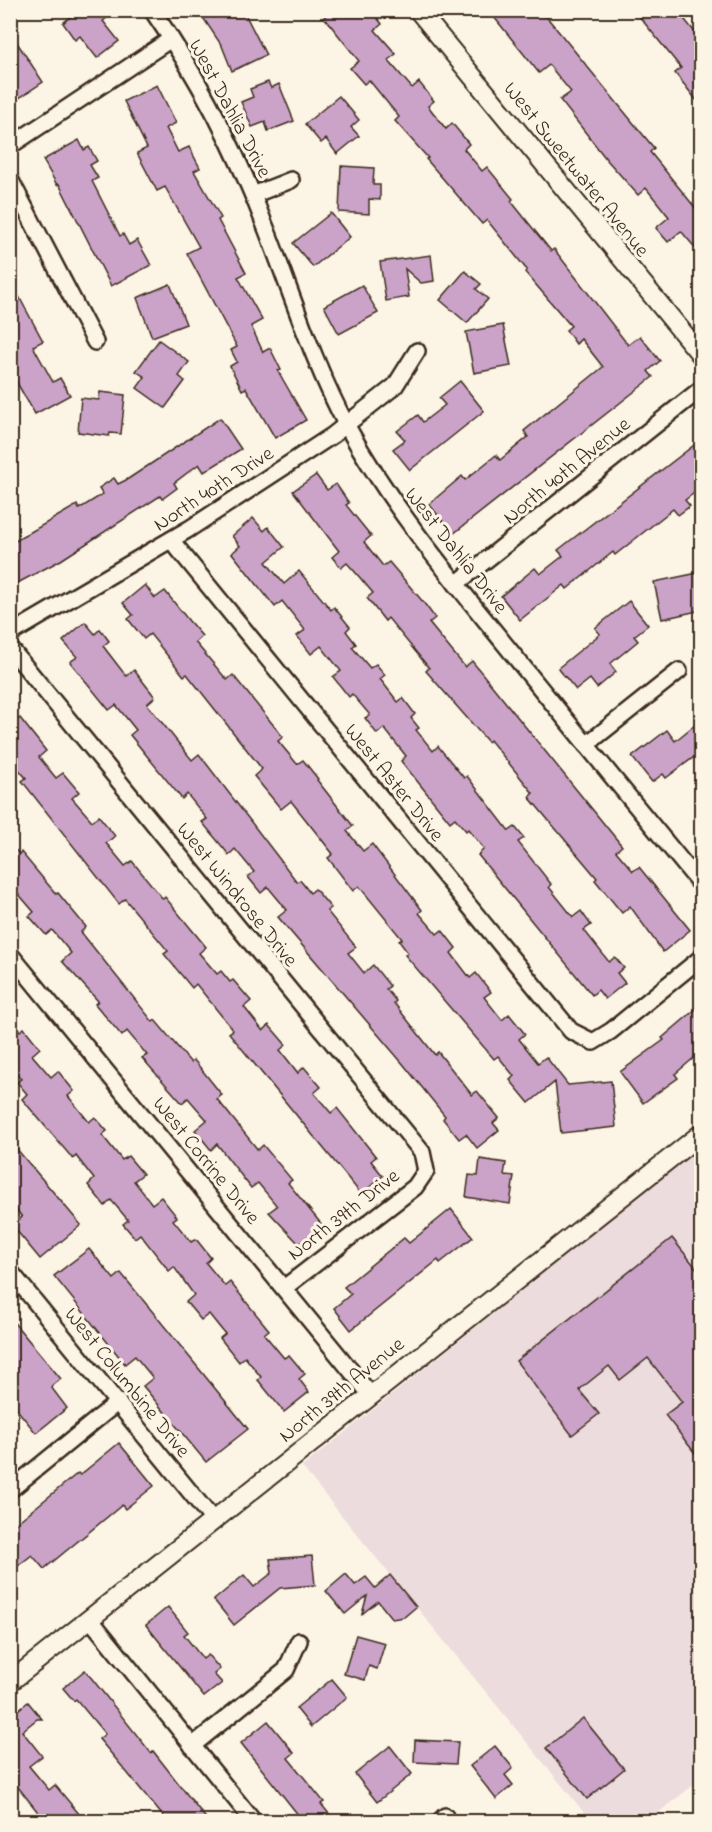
<svg xmlns="http://www.w3.org/2000/svg" width="712" height="1832" font-family="'Indie Flower',sans-serif">
<rect width="100%" height="100%" fill="#fcf5e5"/>
<filter id="ink" filterUnits="userSpaceOnUse"><feTurbulence type="fractalNoise" baseFrequency=".0167" numOctaves="2"/><feDisplacementMap in="SourceGraphic" scale="12" xChannelSelector="R" yChannelSelector="G"/><feConvolveMatrix kernelMatrix="1 2 1 2 8 2 1 2 1" color-interpolation-filters="sRGB"/></filter>
<g filter="url(#ink)">
<polygon fill="#eddcdd" points="701,1146 701,1779 648,1821 591,1821 302,1467"/>
<g fill="#cba3c9" stroke="#3b2a1e" stroke-width="1.5">
<polygon points="79,10 117,10 103,21 119,41 97,58 80,36 75,40 63,23"/>
<polygon points="198,10 243,10 266,55 232,71 222,46"/>
<polygon points="332,10 371,10 382,24 375,30 396,54 388,60 412,88 419,82 434,101 428,106 446,129 452,123 469,144 464,149 482,171 487,167 513,199 511,201 551,251 554,249 628,345 640,336 660,361 648,371 653,377 453,534 429,504 462,476 465,480 496,455 500,460 528,437 524,431 603,367 581,339 576,344 566,330 571,326 525,272 527,270 487,220 482,224 426,159 428,158 395,121 399,117 369,80 364,84 350,68 359,61 324,17"/>
<polygon points="502,10 541,10 626,114 654,148 650,152 702,216 702,256 681,231 668,242 656,228 669,217 646,188 638,195 607,160 560,100 571,92 549,65 539,73 494,17"/>
<polygon points="634,10 677,10 702,41 702,107 675,73 681,68"/>
<polygon points="10,32 43,82 10,104"/>
<polygon points="268,82 271,88 279,84 294,121 268,131 265,122 252,127 241,102 253,97 250,89"/>
<polygon points="157,85 176,123 166,128 178,152 189,147 200,168 194,171 221,218 218,220 246,273 238,277 262,320 251,326 263,352 270,348 281,370 278,371 306,420 275,438 246,388 242,390 230,366 237,362 231,350 237,347 187,253 199,247 165,187 157,191 137,153 147,148 124,101"/>
<polygon points="339,96 359,120 351,127 359,136 337,154 326,139 321,143 305,124"/>
<polygon points="79,140 84,150 89,147 97,161 90,165 98,178 92,181 120,236 123,234 129,245 137,240 151,265 111,286 59,184 57,185 43,160"/>
<polygon points="341,166 374,168 373,185 380,185 380,200 369,199 369,214 339,212"/>
<polygon points="331,213 350,237 313,267 293,243"/>
<polygon points="431,255 434,281 421,283 405,269 409,297 386,301 380,262"/>
<polygon points="465,271 481,284 476,289 488,299 467,323 440,300"/>
<polygon points="10,280 43,341 33,346 53,382 60,378 70,395 35,414 10,371"/>
<polygon points="170,284 186,324 152,337 137,298"/>
<polygon points="362,285 378,313 339,334 324,306"/>
<polygon points="503,325 511,366 474,373 466,332"/>
<polygon points="159,340 189,362 179,376 185,381 165,408 137,388 145,377 136,371"/>
<polygon points="460,381 484,411 410,470 393,449 405,440 397,431 418,415 423,422 445,405 439,398"/>
<polygon points="100,392 125,395 121,434 110,433 109,436 78,432 81,398 99,400"/>
<polygon points="220,418 241,449 204,472 199,464 174,483 177,488 162,499 160,496 61,560 10,587 10,544 77,505 79,509 103,494 99,488 114,478 118,484 128,479"/>
<polygon points="702,439 702,487 685,500 690,506 678,515 673,509 615,555 613,552 567,589 564,585 520,620 501,596 535,568 540,574 563,556 558,550"/>
<polygon points="316,475 327,490 336,484 349,503 346,505 371,536 364,542 383,566 389,562 424,603 435,618 429,623 451,650 465,667 472,661 622,846 616,851 633,871 639,867 690,930 663,952 630,906 622,913 595,880 597,878 529,797 533,793 490,740 488,742 426,671 429,668 388,618 385,621 367,598 373,593 356,573 347,563 341,568 332,557 339,551 293,491"/>
<polygon points="253,518 264,531 268,527 284,547 266,562 284,584 299,571 331,610 334,607 350,627 346,631 356,644 352,647 370,668 376,664 385,675 380,679 398,702 403,698 415,714 411,718 419,728 416,730 433,751 438,746 464,778 467,776 509,831 515,827 524,838 518,842 551,884 549,887 573,917 581,911 591,925 584,930 609,962 615,957 624,968 617,973 625,983 605,999 598,990 592,995 530,919 478,855 484,849 468,829 466,831 455,818 450,822 401,761 406,756 384,728 377,734 365,718 370,715 352,694 349,697 333,677 341,671 321,646 311,654 297,636 305,630 282,601 275,607 232,553 240,546 232,536"/>
<polygon points="698,573 702,610 662,619 654,582"/>
<polygon points="145,585 155,598 165,591 189,621 202,636 195,642 227,680 233,675 283,737 278,741 297,764 303,760 318,779 317,780 353,826 347,831 363,851 372,844 422,910 419,913 437,934 442,930 456,948 451,953 470,978 476,973 491,992 484,997 502,1020 509,1014 525,1034 519,1039 538,1063 546,1057 568,1085 611,1081 616,1127 561,1133 555,1082 529,1103 510,1080 514,1076 498,1056 494,1059 405,955 408,953 399,941 402,939 359,886 353,891 328,858 333,854 291,801 281,809 254,776 262,769 187,674 184,676 150,634 144,639 128,619 133,615 123,603"/>
<polygon points="629,601 648,625 634,636 638,641 610,664 616,672 597,688 590,679 576,690 558,668 600,634 595,628"/>
<polygon points="85,622 95,634 100,629 109,641 103,646 126,676 134,670 155,697 147,704 192,760 199,754 297,882 300,880 310,893 315,889 331,908 327,911 356,947 348,953 364,973 373,965 390,986 386,989 396,1001 394,1003 435,1055 438,1052 472,1095 477,1091 499,1118 493,1123 499,1130 477,1148 466,1134 459,1139 443,1119 445,1116 404,1065 278,917 287,910 268,887 261,893 248,877 254,872 235,849 229,855 202,822 207,819 187,794 182,799 130,735 136,730 116,705 109,710 70,662 77,657 63,641"/>
<polygon points="20,718 46,751 39,757 56,778 63,773 79,792 72,798 92,821 99,816 115,836 106,843 125,866 132,861 163,899 165,897 206,947 199,953 217,974 221,971 230,982 233,980 251,1001 244,1007 263,1031 269,1025 286,1045 280,1050 298,1073 304,1067 321,1087 314,1093 331,1113 337,1108 376,1157 371,1161 383,1176 361,1194 229,1033 233,1030 196,984 192,988 164,954 168,951 125,899 119,904 22,781 26,778 10,759 10,725"/>
<polygon points="702,719 702,751 666,778 663,774 652,782 632,757 667,730 675,741"/>
<polygon points="10,844 19,854 21,852 56,894 58,893 86,927 81,932 153,1022 155,1020 191,1063 194,1060 222,1095 217,1099 258,1150 263,1145 292,1180 288,1183 322,1225 299,1244 269,1212 277,1206 258,1183 251,1188 217,1144 211,1150 195,1130 207,1120 188,1098 182,1103 142,1058 147,1055 127,1031 122,1036 95,1004 98,1001 62,961 71,953 52,930 46,935 29,916 34,912 10,884"/>
<polygon points="696,1009 702,1015 702,1051 675,1074 678,1078 643,1103 620,1072 664,1040 662,1038"/>
<polygon points="10,1019 20,1031 24,1028 40,1048 32,1055 51,1077 58,1071 74,1091 68,1096 89,1122 95,1117 107,1131 102,1135 122,1160 128,1156 143,1174 134,1181 152,1204 161,1197 177,1217 173,1220 191,1242 196,1239 211,1258 206,1263 225,1286 230,1282 269,1330 264,1334 284,1358 289,1355 305,1374 299,1379 309,1392 284,1412 258,1380 261,1377 245,1357 239,1362 220,1338 225,1334 209,1314 201,1320 186,1302 194,1295 174,1267 169,1271 140,1234 135,1238 123,1224 128,1220 111,1200 105,1206 88,1185 94,1179 76,1156 73,1159 22,1099 27,1094 17,1082 21,1079 10,1067"/>
<polygon points="10,1141 81,1225 40,1259 12,1225 22,1217 10,1202"/>
<polygon points="480,1159 506,1163 504,1175 514,1176 510,1204 466,1197 469,1175 478,1176"/>
<polygon points="451,1209 473,1237 440,1263 438,1260 351,1330 334,1308 351,1294 344,1287 404,1238 409,1243"/>
<polygon points="672,1238 702,1275 702,1462 665,1415 682,1402 648,1358 620,1380 609,1366 579,1390 599,1414 572,1435 516,1361"/>
<polygon points="89,1249 114,1279 121,1273 248,1429 206,1462 143,1386 153,1378 135,1356 125,1364 54,1276"/>
<polygon points="10,1318 61,1379 51,1387 67,1408 36,1433 10,1401"/>
<polygon points="119,1443 154,1486 125,1509 122,1505 44,1569 32,1555 10,1572 10,1528 78,1473 80,1475"/>
<polygon points="312,1556 315,1585 280,1588 234,1625 214,1600 244,1575 254,1587 272,1573 270,1559"/>
<polygon points="346,1574 355,1585 366,1577 375,1588 390,1575 416,1607 404,1617 392,1619 378,1601 362,1614 367,1596 345,1614 326,1591"/>
<polygon points="168,1607 188,1632 184,1635 203,1659 208,1655 220,1669 214,1674 222,1683 204,1697 146,1625"/>
<polygon points="356,1635 385,1643 377,1669 369,1666 365,1680 344,1674"/>
<polygon points="85,1670 151,1753 153,1751 208,1821 167,1821 120,1764 99,1739 105,1734 76,1699 74,1701 63,1688"/>
<polygon points="332,1679 347,1697 311,1727 296,1708"/>
<polygon points="28,1702 42,1719 37,1719 22,1731 42,1756 29,1766 49,1790 55,1785 85,1821 45,1821 10,1777 10,1716"/>
<polygon points="583,1718 624,1769 587,1799 546,1748"/>
<polygon points="268,1721 294,1753 288,1758 324,1802 321,1804 335,1821 303,1821 241,1743"/>
<polygon points="415,1740 458,1742 456,1764 414,1762"/>
<polygon points="390,1746 412,1774 377,1802 355,1774"/>
<polygon points="495,1746 513,1768 505,1775 513,1785 496,1799 470,1766"/>
</g>
<g fill="none" stroke-linecap="round" stroke-linejoin="round">
<defs>
<g id="minor">
<path d="M152,10C199,78 237,152 266,228C292,294 313,363 347,426C390,505 447,573 503,642C569,724 635,805 702,886"/>
<polyline points="10,146 171,39"/>
<polyline points="10,179 95,342"/>
<polyline points="253,195 291,180"/>
<polyline points="171,540 571,1031 593,1042 611,1031 702,957"/>
<polyline points="456,584 702,388"/>
<polyline points="10,634 189,529 333,435 395,386 417,351"/>
<polyline points="10,648 422,1152 426,1171 415,1187 284,1288"/>
<polyline points="586,745 679,671"/>
<polyline points="10,954 370,1394"/>
<polyline points="10,1271 213,1520"/>
<polyline points="10,1490 118,1402"/>
<polyline points="90,1619 254,1822"/>
<polyline points="192,1746 286,1670 299,1641"/>
<polyline points="439,1822 445,1816"/>
</g>
<g id="tertiary">
<polyline points="418,10 702,356"/>
<polyline points="10,1682 702,1133"/>
</g>
</defs>
<use href="#minor" stroke="#3b2a1e" stroke-width="20"/>
<use href="#tertiary" stroke="#3b2a1e" stroke-width="22"/>
<use href="#minor" stroke="#fcf5e5" stroke-width="15"/>
<use href="#tertiary" stroke="#fcf5e5" stroke-width="18"/>
</g>
</g>
<g text-anchor="middle" stroke-width="6" stroke-linejoin="round" paint-order="stroke">
<g font-size="21" fill="#3b2a1e" stroke="#fcf5e5">
<text transform="translate(231 108) rotate(62)" y="7">West Dahlia Drive</text>
<text transform="translate(577 169) rotate(51)" y="7">West Sweetwater Avenue</text>
<text transform="translate(566 470) rotate(-39)" y="7">North 40th Avenue</text>
<text transform="translate(213 488) rotate(-33)" y="7">North 40th Drive</text>
<text transform="translate(457 550) rotate(52)" y="7">West Dahlia Drive</text>
<text transform="translate(395 782) rotate(51)" y="7">West Aster Drive</text>
<text transform="translate(238 894) rotate(51)" y="7">West Windrose Drive</text>
<text transform="translate(207 1160) rotate(51)" y="7">West Corrine Drive</text>
<text transform="translate(343 1214) rotate(-38)" y="7">North 39th Drive</text>
<text transform="translate(128 1382) rotate(51)" y="7">West Columbine Drive</text>
<text transform="translate(341 1389) rotate(-39)" y="7">North 39th Avenue</text>
</g>
</g>
<rect width="712" height="1832" fill="none" stroke="#fcf5e5" stroke-width="36"/>
<rect x="18" y="18" width="676" height="1796" fill="none" stroke="#3b2a1e" stroke-width="2" filter="url(#ink)"/>
</svg>
